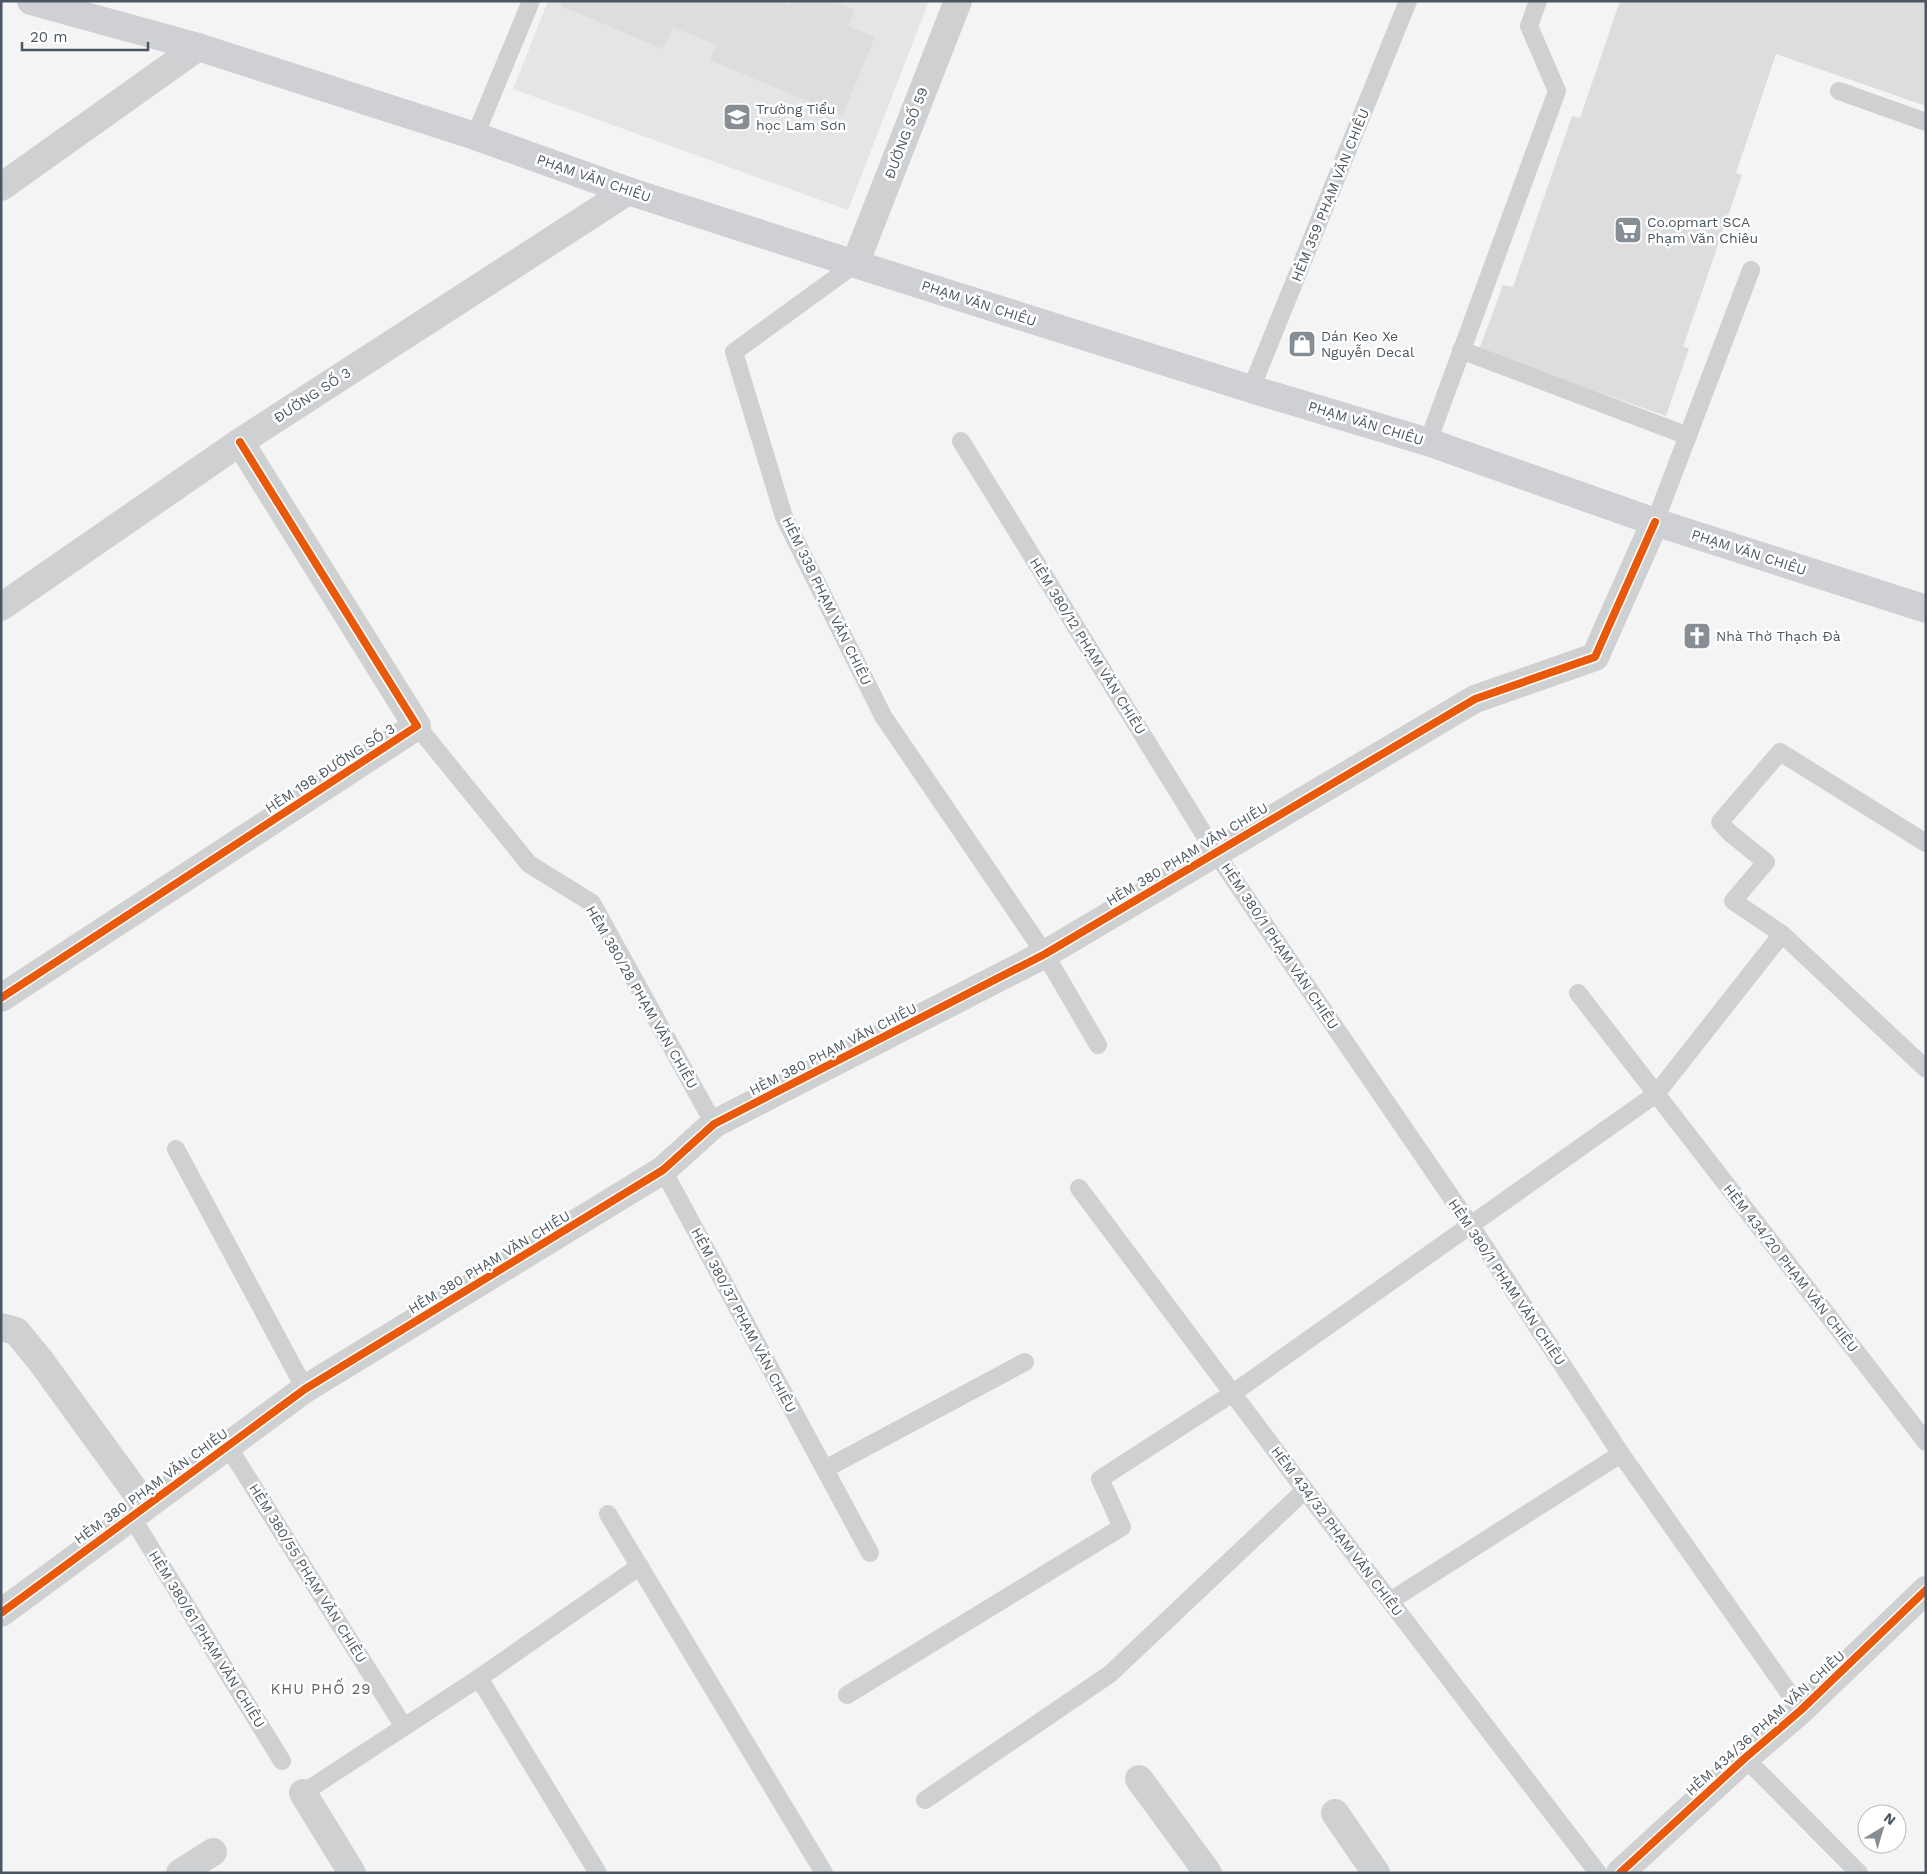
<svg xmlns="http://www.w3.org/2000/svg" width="1927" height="1874" font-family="'Work Sans',sans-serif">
<rect width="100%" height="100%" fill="#f4f4f4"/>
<polygon fill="#e6e5e6" points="548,1 929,1 848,210 513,89"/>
<g fill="#ddddde">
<polygon points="563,1 781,1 790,5 791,1 833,1 855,10 848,26 875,37 842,116 710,60 716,45 673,27 663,49 561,6"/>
<polygon points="1620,1 1926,1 1926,106 1776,54 1736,173 1742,175 1683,347 1689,348 1666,416 1479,350 1503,285 1513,287 1572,116 1580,118"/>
</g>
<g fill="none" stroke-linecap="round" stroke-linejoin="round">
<g stroke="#ced0d2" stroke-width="18">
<polyline points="1839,91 1926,122"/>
<polyline points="475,136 531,1"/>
<polyline points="855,264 734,352 784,517 883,716 1045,954 1098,1045"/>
<polyline points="1461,350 1688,436"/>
<polyline points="1251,389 1408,1"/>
<polyline points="961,441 1215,852 1471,1226 1621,1454 1801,1710"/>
<polyline points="1428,442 1557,91 1529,26 1538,1"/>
<polyline points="1655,522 1751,270"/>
<polyline points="417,726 529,864 592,903 714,1124"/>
<polyline points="1926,843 1780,752 1720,822 1730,833 1766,862 1733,901 1782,934 1926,1069"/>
<polyline points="1578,993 1926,1442"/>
<polyline points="176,1149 305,1389"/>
<polyline points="663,1170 870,1553"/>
<polyline points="1079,1188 1305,1490 1598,1873"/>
<polyline points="227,1445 404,1727"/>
<polyline points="825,1469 1025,1362"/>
<polyline points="608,1514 824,1873"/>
<polyline points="131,1516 282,1761"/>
<polyline points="1390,1601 1621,1454"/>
<polyline points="479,1678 598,1873"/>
<polyline points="847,1695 1122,1527 1100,1479 1233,1393 1656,1094 1782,934"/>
<polyline points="1745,1758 1859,1873"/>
<polyline points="303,1793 479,1678 640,1566"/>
<polyline points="925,1800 1110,1674 1305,1490"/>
</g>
<g stroke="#ced0d2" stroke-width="28">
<polyline points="1,187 198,47"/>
<polyline points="855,264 958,1"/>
<polyline points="1,607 240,442 628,191"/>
<polyline points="1,998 417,726 240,442"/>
<polyline points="1,1327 16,1331 40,1360 146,1506"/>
<polyline points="1,1613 305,1389 663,1170 714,1124 1045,954 1475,699 1595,657 1655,522"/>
<polyline points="1139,1779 1208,1873"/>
<polyline points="303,1793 352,1873"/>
<polyline points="1335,1813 1376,1873"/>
<polyline points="180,1873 213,1852"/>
<polyline points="1620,1873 1745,1758 1801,1710 1926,1590"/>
</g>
<polyline stroke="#ced0d4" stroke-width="28" points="31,1 198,47 475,136 628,191 855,264 1251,389 1428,442 1655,522 1926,609"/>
<defs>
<g id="cycleway">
<polyline points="1,998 417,726 240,442"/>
<polyline points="1,1613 305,1389 663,1170 714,1124 1045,954 1475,699 1595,657 1655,522"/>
<polyline points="1620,1873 1745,1758 1801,1710 1926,1590"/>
</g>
</defs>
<use href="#cycleway" stroke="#fff" stroke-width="11"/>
<use href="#cycleway" stroke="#e8590c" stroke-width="8"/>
</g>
<defs>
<symbol id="school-square" viewBox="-11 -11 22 22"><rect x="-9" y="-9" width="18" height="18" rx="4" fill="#868d94" stroke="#fff"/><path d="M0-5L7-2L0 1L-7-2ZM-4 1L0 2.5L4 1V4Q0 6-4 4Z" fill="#fff"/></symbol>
<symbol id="supermarket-square" viewBox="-11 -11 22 22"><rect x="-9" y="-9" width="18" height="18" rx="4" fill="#868d94" stroke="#fff"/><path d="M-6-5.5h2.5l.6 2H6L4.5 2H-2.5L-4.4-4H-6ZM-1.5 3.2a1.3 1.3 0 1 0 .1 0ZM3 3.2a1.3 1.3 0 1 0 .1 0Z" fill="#fff"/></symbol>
<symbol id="shop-square" viewBox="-11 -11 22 22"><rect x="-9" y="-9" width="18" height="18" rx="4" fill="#868d94" stroke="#fff"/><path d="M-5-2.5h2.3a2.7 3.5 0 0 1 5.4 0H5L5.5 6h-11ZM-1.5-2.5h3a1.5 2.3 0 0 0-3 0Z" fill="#fff"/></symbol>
<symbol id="church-square" viewBox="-11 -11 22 22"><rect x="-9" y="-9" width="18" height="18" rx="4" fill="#868d94" stroke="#fff"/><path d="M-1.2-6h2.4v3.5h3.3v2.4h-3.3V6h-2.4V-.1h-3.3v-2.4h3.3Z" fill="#fff"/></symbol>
</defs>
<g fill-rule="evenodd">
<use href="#school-square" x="721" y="101" width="32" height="32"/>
<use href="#supermarket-square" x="1612" y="214" width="32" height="32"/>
<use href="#shop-square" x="1286" y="328" width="32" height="32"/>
<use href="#church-square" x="1681" y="620" width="32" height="32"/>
</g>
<g text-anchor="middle" stroke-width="5" stroke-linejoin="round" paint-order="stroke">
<g font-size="14" fill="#4a5661" stroke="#fff" text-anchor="start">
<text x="756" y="114">Trường Tiểu<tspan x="756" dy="16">học Lam Sơn</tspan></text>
<text x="1647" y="227">Co.opmart SCA<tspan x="1647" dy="16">Phạm Văn Chiêu</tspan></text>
<text x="1321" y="341">Dán Keo Xe<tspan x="1321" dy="16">Nguyễn Decal</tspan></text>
<text x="1716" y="641">Nhà Thờ Thạch Đà</text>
</g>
<g font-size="14" fill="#4a5661" stroke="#fff">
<text transform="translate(906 133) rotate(-69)" y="5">ĐƯỜNG SỐ 59</text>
<text transform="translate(594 178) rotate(19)" y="5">PHẠM VĂN CHIÊU</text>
<text transform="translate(1330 195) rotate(-68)" y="5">HẺM 359 PHẠM VĂN CHIÊU</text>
<text transform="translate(979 303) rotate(18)" y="5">PHẠM VĂN CHIÊU</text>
<text transform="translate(312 395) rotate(-33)" y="5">ĐƯỜNG SỐ 3</text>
<text transform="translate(1366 423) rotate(17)" y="5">PHẠM VĂN CHIÊU</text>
<text transform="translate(1749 552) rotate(18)" y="5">PHẠM VĂN CHIÊU</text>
<text transform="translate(827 601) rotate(64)" y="5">HẺM 338 PHẠM VĂN CHIÊU</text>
<text transform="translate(1088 646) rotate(58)" y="5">HẺM 380/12 PHẠM VĂN CHIÊU</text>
<text transform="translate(330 768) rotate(-33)" y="5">HẺM 198 ĐƯỜNG SỐ 3</text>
<text transform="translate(1187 854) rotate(-31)" y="5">HẺM 380 PHẠM VĂN CHIÊU</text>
<text transform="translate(1280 946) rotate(56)" y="5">HẺM 380/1 PHẠM VĂN CHIÊU</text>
<text transform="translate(642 997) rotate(60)" y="5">HẺM 380/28 PHẠM VĂN CHIÊU</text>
<text transform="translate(833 1049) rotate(-27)" y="5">HẺM 380 PHẠM VĂN CHIÊU</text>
<text transform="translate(489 1262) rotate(-31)" y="5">HẺM 380 PHẠM VĂN CHIÊU</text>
<text transform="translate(1791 1268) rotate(52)" y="5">HẺM 434/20 PHẠM VĂN CHIÊU</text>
<text transform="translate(1507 1282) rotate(56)" y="5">HẺM 380/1 PHẠM VĂN CHIÊU</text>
<text transform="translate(744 1320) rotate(62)" y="5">HẺM 380/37 PHẠM VĂN CHIÊU</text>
<text transform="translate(151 1486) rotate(-36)" y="5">HẺM 380 PHẠM VĂN CHIÊU</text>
<text transform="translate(1337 1531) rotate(53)" y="5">HẺM 434/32 PHẠM VĂN CHIÊU</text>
<text transform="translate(308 1573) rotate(58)" y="5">HẺM 380/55 PHẠM VĂN CHIÊU</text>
<text transform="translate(207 1639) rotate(58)" y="5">HẺM 380/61 PHẠM VĂN CHIÊU</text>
<text transform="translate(1765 1723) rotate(-42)" y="5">HẺM 434/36 PHẠM VĂN CHIÊU</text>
</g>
<g font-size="15" letter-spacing="1" fill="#5f6368" stroke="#fff">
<text x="321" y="1694">KHU PHỐ 29</text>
</g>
</g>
<rect width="1927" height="1874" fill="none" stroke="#4a5661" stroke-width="5"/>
<g transform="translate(1882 1829) rotate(38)"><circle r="24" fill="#ffffff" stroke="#b7bbc0"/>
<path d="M0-4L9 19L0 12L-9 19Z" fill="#868d94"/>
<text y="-8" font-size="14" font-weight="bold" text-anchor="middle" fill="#4a5661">N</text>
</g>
<path d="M22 42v8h126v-8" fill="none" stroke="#4a5661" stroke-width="2.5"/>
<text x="30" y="42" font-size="15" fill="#4a5661" stroke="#ffffff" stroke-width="4" paint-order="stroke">20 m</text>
</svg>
